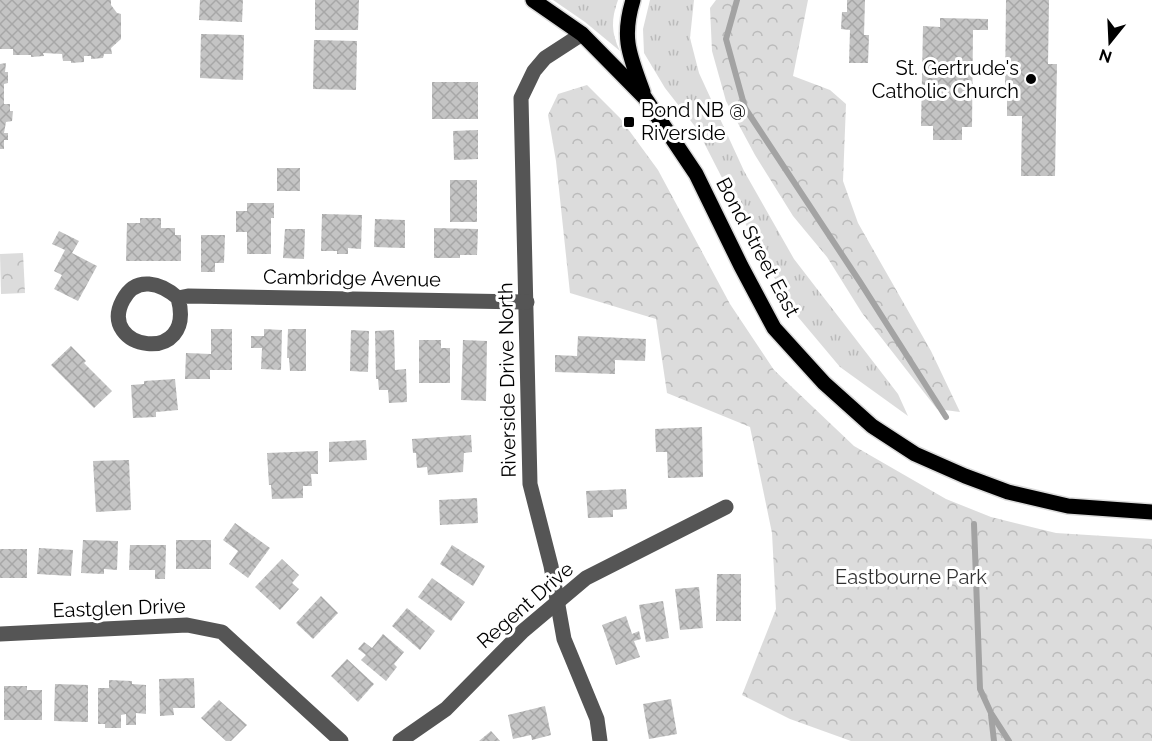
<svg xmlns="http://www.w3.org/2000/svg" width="1152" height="741" font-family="Raleway,sans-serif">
<defs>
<pattern id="grass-tufts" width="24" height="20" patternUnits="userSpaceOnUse" patternTransform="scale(1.5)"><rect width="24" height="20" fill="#dcdcdc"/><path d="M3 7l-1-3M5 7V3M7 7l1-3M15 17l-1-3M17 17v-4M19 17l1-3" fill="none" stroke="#bbb"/></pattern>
<pattern id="forest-crowns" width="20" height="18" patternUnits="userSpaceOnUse" patternTransform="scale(1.5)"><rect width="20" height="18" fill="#dcdcdc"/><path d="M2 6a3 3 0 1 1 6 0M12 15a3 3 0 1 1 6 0" fill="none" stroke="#bbb"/></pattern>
<pattern id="building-cross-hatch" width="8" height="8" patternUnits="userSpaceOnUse" patternTransform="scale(1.5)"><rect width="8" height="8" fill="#c4c4c4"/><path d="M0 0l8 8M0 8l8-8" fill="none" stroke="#a7a7a7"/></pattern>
</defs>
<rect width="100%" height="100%" fill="#fff"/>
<g fill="url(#grass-tufts)">
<path d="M553,0H618C611,19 611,33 620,51L585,22Z"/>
<polygon points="650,0 694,0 690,38 699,73 744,171 794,259 898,394 908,416 840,367 793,311 761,254 697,129 665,88 644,53 643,29"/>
</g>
<g fill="url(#forest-crowns)">
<polygon points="716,0 808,0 793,76 830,90 846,104 843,181 858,223 931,351 960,412 937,409 862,313 827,257 793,216 755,155 726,101 712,51 710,8"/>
<polygon points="587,85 620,118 658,170 730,304 774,370 854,446 946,499 991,517 1056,533 1152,539 1152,741 851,741 790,719 742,695 776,609 772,533 750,427 667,393 656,319 570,293 556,161 548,115 558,94"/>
<polygon points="23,253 25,293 1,294 0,254"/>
</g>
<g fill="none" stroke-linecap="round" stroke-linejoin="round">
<g stroke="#a3a3a3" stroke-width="6">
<polyline points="737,0 726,39 745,108 860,282 946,417"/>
<polyline points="974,524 980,689 991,713 1009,741"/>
<polyline points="991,715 994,741"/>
</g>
</g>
<g fill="url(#building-cross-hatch)">
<polygon points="0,0 111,0 111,5 117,13 121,14 121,39 111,48 112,54 104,54 103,58 91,59 91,56 84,56 84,62 71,63 71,61 63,61 62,54 43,53 44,56 31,57 31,55 13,55 13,49 0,49"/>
<polygon points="200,0 243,0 242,22 199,20"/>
<polygon points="315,0 359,0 358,30 315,30"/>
<polygon points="847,0 865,0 864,35 869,35 868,63 849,63 850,30 841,29 842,12 847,12"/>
<polygon points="1006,0 1049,0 1048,64 1057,64 1055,176 1021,176 1022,116 1007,116 1007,93 1005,93"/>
<polygon points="940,18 988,19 988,30 973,30 972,127 962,127 962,140 933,140 933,126 921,126 923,26 940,27"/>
<polygon points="201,34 244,35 243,80 200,78"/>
<polygon points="314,40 357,41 356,90 313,89"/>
<polygon points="6,63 5,72 8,72 8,83 4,84 4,104 10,104 10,111 13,111 12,121 6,122 4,133 8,133 8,140 4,140 4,149 0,149 0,64"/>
<rect x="432" y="82" width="46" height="37"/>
<polygon points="478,130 478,159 454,160 453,131"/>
<rect x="277" y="168" width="23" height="23"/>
<rect x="450" y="180" width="27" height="42"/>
<polygon points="247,203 274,203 274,218 271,218 271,254 247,254 247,232 236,232 236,211 247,211"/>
<polygon points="322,214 362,215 361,249 348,248 348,254 337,254 337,251 321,251"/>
<polygon points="140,218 161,218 161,228 175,228 175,235 181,235 181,261 126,261 127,223 140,223"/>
<polygon points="375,219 405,220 405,248 374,247"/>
<polygon points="434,228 478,229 477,255 460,255 460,258 434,258"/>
<polygon points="285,229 305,229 304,259 283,258"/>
<polygon points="59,231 79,241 72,253 97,266 78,301 54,289 62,275 54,271 65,250 52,244"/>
<polygon points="201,235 225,235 224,263 215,263 215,272 201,272"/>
<polygon points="211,329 232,329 232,370 210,370 210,379 185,379 186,353 211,354"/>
<polygon points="264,329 282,330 281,370 261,369 262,348 251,348 251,336 264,336"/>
<polygon points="288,329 306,329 306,371 290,371 289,358 287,358"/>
<polygon points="351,330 369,331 368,372 350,371"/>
<polygon points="394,330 395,370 406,369 407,402 389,403 388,390 379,390 378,379 376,379 375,331"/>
<polygon points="578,336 646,339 645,361 615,360 615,374 555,372 555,355 577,356"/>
<polygon points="419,340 441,340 441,348 450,348 450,383 419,383"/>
<polygon points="463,340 487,341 486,401 461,400"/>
<polygon points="71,346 86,361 84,363 112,391 94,408 51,365"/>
<polygon points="175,379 178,410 156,412 156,417 133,418 131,385 144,384 144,381"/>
<polygon points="702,427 703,477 668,478 667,452 656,452 655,429"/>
<polygon points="471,435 472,452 464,453 463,472 428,475 427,467 417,468 416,453 413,453 412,439"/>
<polygon points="366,440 367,460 329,462 329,442"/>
<polygon points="318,451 318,474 311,474 312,486 303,486 303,498 272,499 271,485 269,485 267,453"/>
<polygon points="129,460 131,510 96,512 93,461"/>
<polygon points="626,489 627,509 613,510 613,517 588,518 586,491"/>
<polygon points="477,498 478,523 440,525 439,500"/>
<polygon points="235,523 270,548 248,578 229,564 238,551 223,540"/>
<polygon points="83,540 118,541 117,570 104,569 104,574 81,573"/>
<rect x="176" y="540" width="35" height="29"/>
<polygon points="130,545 166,545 165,579 155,579 155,570 129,570"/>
<polygon points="452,545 485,566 473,586 440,564"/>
<polygon points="39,548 73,550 71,576 37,574"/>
<rect x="0" y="549" width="27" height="29"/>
<polygon points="282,559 299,575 292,583 299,589 280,610 255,587"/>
<polygon points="717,574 741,574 741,621 716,621"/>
<polygon points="432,578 465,602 451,621 418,597"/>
<polygon points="699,587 703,628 680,630 675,589"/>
<polygon points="321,596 338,613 313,639 296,623"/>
<polygon points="663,601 669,638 646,642 639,605"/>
<polygon points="407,608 435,631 420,650 392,626"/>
<polygon points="626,616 632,634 639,631 641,639 634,641 640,657 616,665 602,625"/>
<polygon points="383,634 404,652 394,664 397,667 386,681 361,660 366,655 358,649 364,642 372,648"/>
<polygon points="347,659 374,684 358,702 331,676"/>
<polygon points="194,678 195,708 173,708 174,715 160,716 159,679"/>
<polygon points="109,680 132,681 132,684 146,685 146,714 136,713 136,725 126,725 126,714 121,715 121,728 105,728 105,724 98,724 98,688 109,688"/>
<polygon points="55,684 88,685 88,722 54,721"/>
<polygon points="4,686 27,686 27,690 42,690 42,720 4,720"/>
<polygon points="671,699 677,734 649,739 643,704"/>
<polygon points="219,700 247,725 231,741 226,741 201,718"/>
<polygon points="545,706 551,735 532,740 531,735 513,739 508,715"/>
<polygon points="491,731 500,741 479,741"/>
</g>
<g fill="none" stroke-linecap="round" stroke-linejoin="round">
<defs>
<g id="major">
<polyline points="533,0 582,34 645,98 696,174 741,266 774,328 824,383 872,426 915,454 965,476 1008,492 1068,506 1152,512"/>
<path d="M633,0C621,39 630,56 643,92"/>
</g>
</defs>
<use href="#major" stroke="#dbdbdb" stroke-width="18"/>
<g stroke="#555" stroke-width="15">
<polyline points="582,34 545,58 534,71 521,98 530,484 551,566 564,639 597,719 600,741"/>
<path d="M178,298C161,283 136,275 123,300C96,350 197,367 178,298L188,296L527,302"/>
<polyline points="0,634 187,625 222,632 341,741"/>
<polyline points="400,741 446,709 523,631 586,578 726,507"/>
</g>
<use href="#major" stroke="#000" stroke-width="15"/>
</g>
<g fill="#000" stroke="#fff" stroke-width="2">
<circle cx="1031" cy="79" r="6"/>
<rect x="623" y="116" width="12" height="12" rx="3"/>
</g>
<g text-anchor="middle" stroke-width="6" stroke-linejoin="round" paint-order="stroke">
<g font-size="20" fill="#000" stroke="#fff" text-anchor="end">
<text x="1019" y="75">St. Gertrude's<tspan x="1019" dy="23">Catholic Church</tspan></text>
<text x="641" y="117" text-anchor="start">Bond NB @<tspan x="641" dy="23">Riverside</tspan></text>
</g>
<g font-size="20" fill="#000" stroke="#fff">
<text transform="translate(758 247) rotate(62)" y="7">Bond Street East</text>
<text transform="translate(352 278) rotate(1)" y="7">Cambridge Avenue</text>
<text transform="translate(507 380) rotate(-91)" y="7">Riverside Drive North</text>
<text transform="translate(525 605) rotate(-41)" y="7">Regent Drive</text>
<text transform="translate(119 608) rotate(-2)" y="7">Eastglen Drive</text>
</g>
<g font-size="20" fill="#333" stroke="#fff">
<text x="911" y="584">Eastbourne Park</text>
</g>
</g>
<g transform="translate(1110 42) rotate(198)" stroke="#ffffff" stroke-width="4.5" paint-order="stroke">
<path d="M0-4.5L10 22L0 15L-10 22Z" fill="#000000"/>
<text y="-9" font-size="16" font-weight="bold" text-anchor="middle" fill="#000000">N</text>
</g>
</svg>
